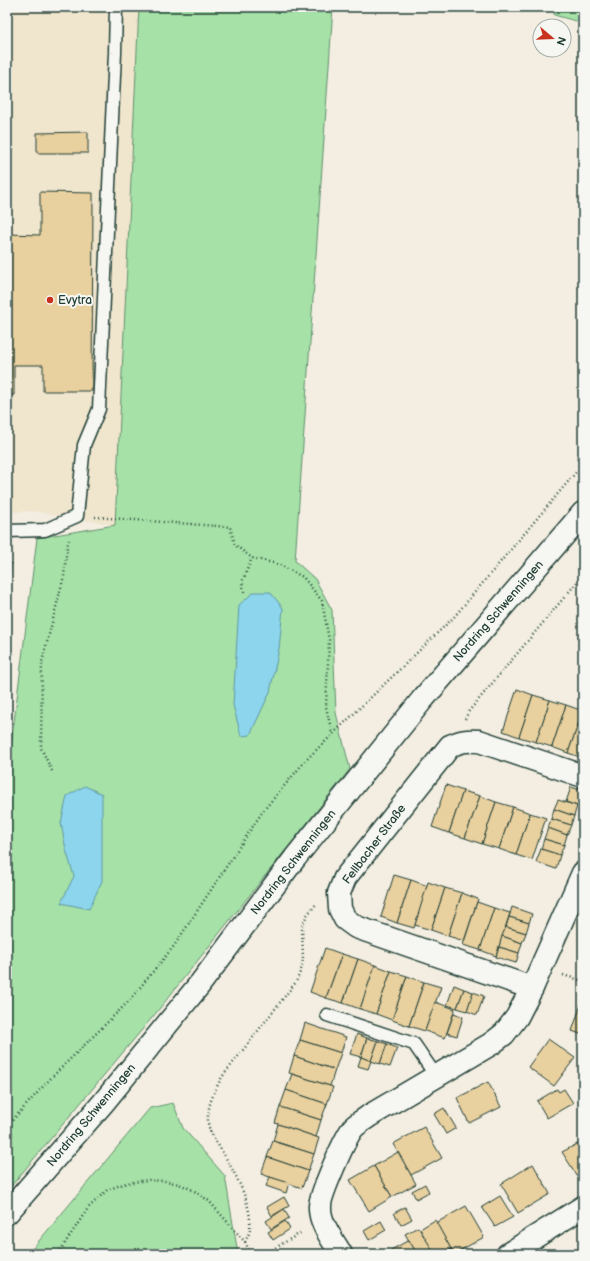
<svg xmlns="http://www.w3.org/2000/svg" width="590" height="1261" font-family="'Balsamiq Sans',sans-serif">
<rect width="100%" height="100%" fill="#f3eee1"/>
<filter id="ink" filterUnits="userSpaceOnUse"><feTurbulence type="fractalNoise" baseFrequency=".025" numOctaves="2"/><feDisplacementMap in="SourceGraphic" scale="8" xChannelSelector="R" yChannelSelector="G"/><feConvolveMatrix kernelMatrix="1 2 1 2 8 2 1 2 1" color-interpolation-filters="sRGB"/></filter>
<g filter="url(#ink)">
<polygon fill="#f0e5cd" points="7,7 139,7 115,525 32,511 7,512"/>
<g fill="#a6e1a7" stroke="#628f6e">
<polygon points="139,7 333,7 295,561 315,579 332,610 336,713 350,769 156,1013 7,1191 7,778 37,538 115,525"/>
<polygon points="555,7 583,7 583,23 554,15"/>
<polygon points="173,1103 183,1128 225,1176 238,1254 28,1254 150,1108"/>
</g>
<g fill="#8cd5ed" stroke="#6098a3">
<polygon points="254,592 270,592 283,608 279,649 270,692 250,735 241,736 233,705 239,605"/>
<polygon points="85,786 102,794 102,881 89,909 61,903 74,876 66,850 61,823 67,796"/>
</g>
<g fill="#e9d09f" stroke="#1f3d34">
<polygon points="88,132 88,153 37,153 37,133"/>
<polygon points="40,192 93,193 92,391 43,391 43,365 14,365 14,395 7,395 7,234 40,235"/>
<polygon points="7,563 11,563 7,607"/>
<polygon points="517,689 533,695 519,737 503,731"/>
<polygon points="533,695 550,700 536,742 519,737"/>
<polygon points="550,700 566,705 552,747 536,742"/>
<polygon points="566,705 583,711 568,753 552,747"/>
<polygon points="583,711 583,758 568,753"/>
<polygon points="446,785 463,791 449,833 432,827"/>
<polygon points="571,787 583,791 583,808 566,802"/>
<polygon points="463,791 480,796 465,838 449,833"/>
<polygon points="480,796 496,802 482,844 465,838"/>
<polygon points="558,800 577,806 574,816 554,809"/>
<polygon points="496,802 513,807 499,849 482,844"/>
<polygon points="513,807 530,813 516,855 499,849"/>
<polygon points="554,809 574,816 571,825 551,819"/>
<polygon points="530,813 546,818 532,860 516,855"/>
<polygon points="551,819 571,825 567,835 548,828"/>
<polygon points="548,828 567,835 564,845 544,839"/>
<polygon points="544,839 564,845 560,855 541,849"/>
<polygon points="541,849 560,855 556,869 536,862"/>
<polygon points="394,875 411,880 397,923 381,917"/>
<polygon points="411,880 428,886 414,928 397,923"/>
<polygon points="428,882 445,888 431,930 415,925"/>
<polygon points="445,888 462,893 448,936 431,930"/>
<polygon points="462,893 478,899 464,941 448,936"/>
<polygon points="477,902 494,908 480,950 463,945"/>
<polygon points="512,907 532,914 529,923 509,917"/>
<polygon points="494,908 510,913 496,956 480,950"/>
<polygon points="509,917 529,923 526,933 506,927"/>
<polygon points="506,927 526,933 522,943 502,936"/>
<polygon points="502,936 522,943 519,953 499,947"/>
<polygon points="499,947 519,953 516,963 496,957"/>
<polygon points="325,948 342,954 326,998 310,992"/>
<polygon points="342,954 358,959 343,1003 326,998"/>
<polygon points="358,959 375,965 360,1009 343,1003"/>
<polygon points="375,965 391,971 376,1014 360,1009"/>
<polygon points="391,971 407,976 392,1020 376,1014"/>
<polygon points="407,976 424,982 409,1026 392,1020"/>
<polygon points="424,982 441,987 425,1031 409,1026"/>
<polygon points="454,985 464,989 457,1008 447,1005"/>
<polygon points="464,989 473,992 467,1011 457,1008"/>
<polygon points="473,992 484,996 477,1015 467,1011"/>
<polygon points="435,1002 455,1009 445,1038 425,1031"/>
<polygon points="582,1002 583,1002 583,1035 572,1031"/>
<polygon points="454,1013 463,1017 457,1036 447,1033"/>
<polygon points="305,1023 346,1037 341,1053 300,1040"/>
<polygon points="357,1034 367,1038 361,1057 350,1054"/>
<polygon points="367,1038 378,1041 371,1061 361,1057"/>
<polygon points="548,1039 575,1058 554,1086 528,1067"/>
<polygon points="300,1040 341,1053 335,1070 294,1056"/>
<polygon points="378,1041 387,1044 380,1064 371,1061"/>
<polygon points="387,1044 397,1048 390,1067 380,1064"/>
<polygon points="294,1056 335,1070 330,1086 289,1073"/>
<polygon points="361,1057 371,1061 368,1069 358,1066"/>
<polygon points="292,1074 333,1087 327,1104 286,1090"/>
<polygon points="488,1082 501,1107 469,1123 457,1098"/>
<polygon points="557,1089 559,1092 564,1089 573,1103 547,1118 537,1101"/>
<polygon points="286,1090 327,1104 321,1120 280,1107"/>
<polygon points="280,1107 321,1120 316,1137 275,1123"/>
<polygon points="444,1108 456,1128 446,1134 434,1114"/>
<polygon points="278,1124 319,1138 314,1154 273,1141"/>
<polygon points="424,1127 442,1158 411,1175 393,1144"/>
<polygon points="273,1141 314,1154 308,1171 267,1157"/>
<polygon points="583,1141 583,1185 562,1152"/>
<polygon points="398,1152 416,1184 392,1197 374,1166"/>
<polygon points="267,1157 308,1171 302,1188 261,1174"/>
<polygon points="533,1164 550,1194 518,1213 501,1184"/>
<polygon points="374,1166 392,1197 369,1211 350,1180"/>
<polygon points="270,1177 289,1183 286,1193 266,1186"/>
<polygon points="425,1184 429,1192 416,1199 412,1191"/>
<polygon points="500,1196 513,1217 495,1227 482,1207"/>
<polygon points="284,1197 289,1206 272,1216 267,1207"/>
<polygon points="466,1206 484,1237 454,1254 436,1223"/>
<polygon points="405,1207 412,1219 401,1225 394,1213"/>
<polygon points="284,1209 289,1218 271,1229 266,1221"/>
<polygon points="435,1220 451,1249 443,1254 434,1254 420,1229"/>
<polygon points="285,1221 290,1229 273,1240 268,1232"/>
<polygon points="381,1221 386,1230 369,1240 364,1231"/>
<polygon points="418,1227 432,1249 424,1254 417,1254 405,1234"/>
<polygon points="409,1240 417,1254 384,1254"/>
</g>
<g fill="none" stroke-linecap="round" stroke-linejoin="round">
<defs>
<g id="lane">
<polyline points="7,531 45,530 77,516 84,445 99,409 115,53 116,7"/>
<polyline points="327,1015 414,1044 436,1076"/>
</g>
<g id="street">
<path d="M532,988L356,927L345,919L340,909L339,893L345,878L450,746C461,741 467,740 479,741L583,776"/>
<path d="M341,1254C333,1240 319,1223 320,1206C320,1195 346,1135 354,1127C358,1123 364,1120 369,1116L491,1044L504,1034L517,1017L532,988L583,873"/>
<polyline points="508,1254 583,1207"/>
</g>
<polyline id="secondary" points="7,1213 103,1103 200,984 295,858 422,700 583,513"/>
</defs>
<use href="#lane" stroke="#1f3d34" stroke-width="15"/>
<use href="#street" stroke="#1f3d34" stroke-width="25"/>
<use href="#secondary" stroke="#1f3d34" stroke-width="25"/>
<g stroke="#1f3d34" stroke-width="2.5" stroke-dasharray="1 3" stroke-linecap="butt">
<polyline points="95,517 230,527 235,545 252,558 278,564 303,577 322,601 329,640 326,707 332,733"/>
<polyline points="244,592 242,582 252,558"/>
<polyline points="465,719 469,711 583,575"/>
<polyline points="52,771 41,748 42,662 64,576 67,547 69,540"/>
<polyline points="563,975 583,981"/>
<polyline points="7,1126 51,1078 129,1001 174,946 263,811 306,760 454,617 583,464"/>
<path d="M245,1242C247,1238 250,1232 250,1228C252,1201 233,1170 220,1148C215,1140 208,1130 208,1121C207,1105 215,1090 222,1077L296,982L301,970L303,959L302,926L307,915L317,903"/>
<polyline points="58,1254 88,1208 107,1190 126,1183 149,1180 166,1181 179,1184 193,1190 209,1201 245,1242 251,1254 256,1254"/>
<polyline points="265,1254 302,1232"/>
</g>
<use href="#lane" stroke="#f6f6f2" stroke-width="12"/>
<use href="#street" stroke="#f6f6f2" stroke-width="22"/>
<use href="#secondary" stroke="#f6f6f2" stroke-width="22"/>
</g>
</g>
<circle fill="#c8321e" stroke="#f6f6f2" stroke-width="1.5" cx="50" cy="300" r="4"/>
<g text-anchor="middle" stroke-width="4" stroke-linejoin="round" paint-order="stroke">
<g font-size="12" fill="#1f3d34" stroke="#f6f6f2" text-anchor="start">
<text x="58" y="304">Evytra</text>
</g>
<g font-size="12" fill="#1f3d34" stroke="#f6f6f2">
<text transform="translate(498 611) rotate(-49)" y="4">Nordring Schwenningen</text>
<text transform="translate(374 844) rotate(-53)" y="4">Fellbacher Straße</text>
<text transform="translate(293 862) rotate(-52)" y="4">Nordring Schwenningen</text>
<text transform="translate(91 1115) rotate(-50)" y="4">Nordring Schwenningen</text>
</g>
</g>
<rect width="590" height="1261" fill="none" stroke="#f6f6f2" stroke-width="24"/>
<rect x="12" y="12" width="566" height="1237" fill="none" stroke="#1f3d34" stroke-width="1.5" filter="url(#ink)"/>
<g transform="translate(552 38) rotate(109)"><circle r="19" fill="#f6f6f2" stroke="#a0aca6"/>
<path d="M0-3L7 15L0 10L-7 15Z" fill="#c8321e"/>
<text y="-6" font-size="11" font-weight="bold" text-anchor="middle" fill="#1f3d34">N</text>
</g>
</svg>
